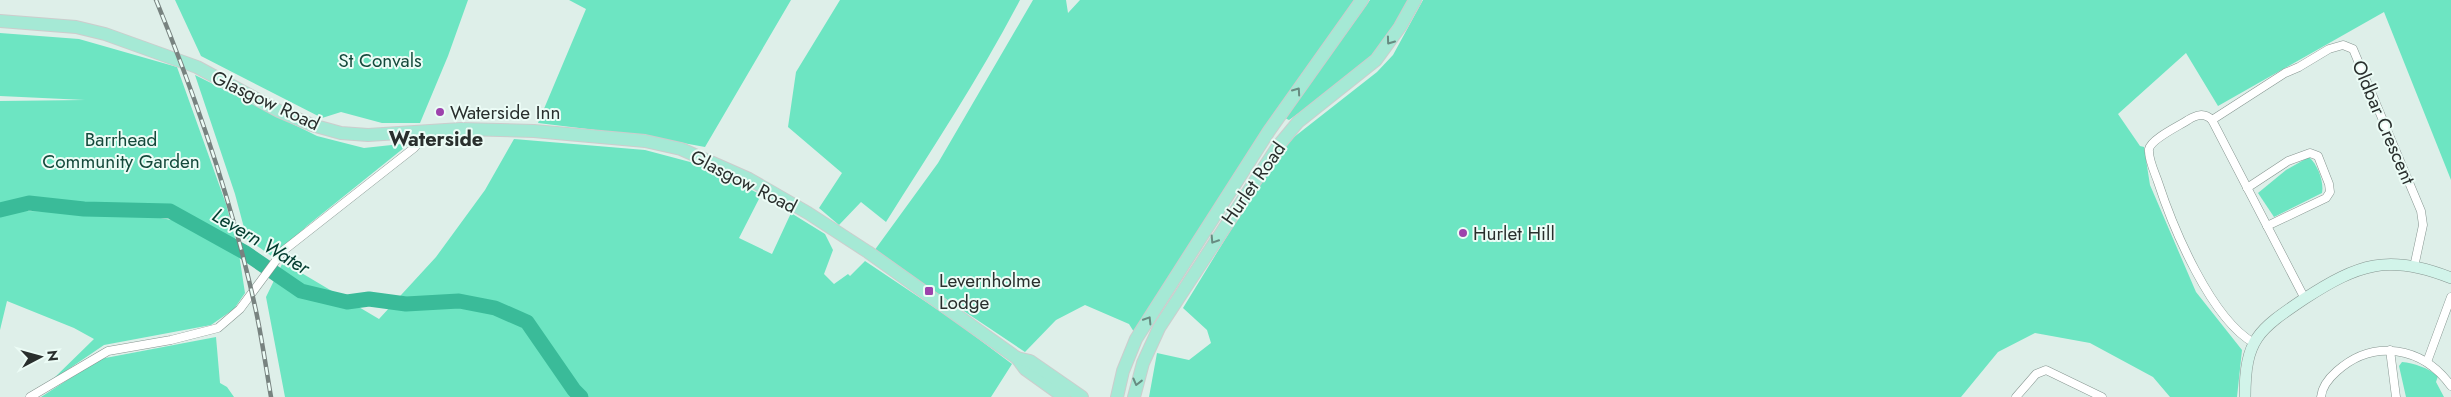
<svg xmlns="http://www.w3.org/2000/svg" width="2451" height="397" font-family="Jost,sans-serif">
<rect width="100%" height="100%" fill="#deefe9"/>
<g fill="#6de5c2">
<polygon points="175,0 468,0 448,56 420,123 382,123 341,112 322,118 201,56"/>
<polygon points="569,0 791,0 705,147 645,136 538,123 586,9"/>
<path d="M840,0H1020C980,77 932,149 886,222L861,202L839,225L819,208L842,173L788,127L796,72Z"/>
<polygon points="1033,0 1066,0 1068,13 1080,0 1357,0 1134,332 1129,324 1085,305 1056,320 1025,352 874,251 938,163"/>
<polygon points="1370,0 1411,0 1372,58 1350,77 1289,120 1285,118"/>
<polygon points="1423,0 2451,0 2451,180 2384,12 2218,106 2186,53 2118,114 2140,146 2144,147 2150,185 2196,292 2242,350 2237,397 2170,397 2153,377 2090,343 2035,333 1998,352 1961,397 1149,397 1157,353 1189,360 1211,343 1207,330 1183,308 1259,184 1289,141 1377,72 1393,55"/>
<polygon points="0,33 79,39 177,67 226,204 236,241 175,210 120,203 7,203 0,205 0,101 85,100 0,96"/>
<polygon points="195,75 317,136 364,148 410,143 308,225 273,257 247,239 235,194"/>
<polygon points="514,139 645,150 709,167 761,195 739,238 772,254 791,213 825,234 833,250 824,274 834,284 848,274 850,276 865,261 956,322 1012,364 991,397 285,397 266,297 283,262 379,319 436,257 485,190"/>
<path d="M2309,157C2318,165 2324,182 2322,193L2274,217L2258,193L2286,170Z"/>
<polygon points="21,211 126,212 172,220 239,254 245,293 234,309 211,325 104,345 51,381 94,339 74,328 7,301 0,330 0,216"/>
<polygon points="216,337 220,383 227,387 234,397 41,397 100,359"/>
<path d="M2402,362C2414,363 2428,368 2438,376L2436,382L2444,397H2406L2399,366Z"/>
</g>
<g fill="none" stroke-linecap="round" stroke-linejoin="round">
<polyline stroke="#3abb99" stroke-width="15" points="0,210 29,203 84,209 170,211 244,252 301,291 347,302 369,299 406,304 459,301 495,308 527,322 574,390 581,397"/>
<defs>
<g id="street">
<polyline points="2212,120 2285,73 2299,67 2329,49 2343,45 2353,49 2421,211 2423,225 2414,267"/>
<polyline points="2247,188 2288,161 2310,153 2318,156 2329,184 2330,192 2326,198 2267,226"/>
<path d="M2254,343C2211,319 2173,228 2158,182C2155,173 2148,159 2149,149C2151,139 2179,126 2188,120C2196,115 2204,112 2212,120L2305,299"/>
<polyline points="2390,350 2396,397"/>
<polyline points="2427,362 2451,297"/>
<polyline points="30,397 108,351 171,340 218,328 240,309 283,251 414,148 429,131"/>
<polyline points="2016,397 2036,374 2046,370 2102,397"/>
<path d="M2321,397C2322,386 2329,378 2337,371C2374,338 2423,347 2451,386"/>
</g>
<path id="secondary" d="M2245,397C2245,339 2258,330 2304,299C2358,264 2388,253 2451,278"/>
<g id="primary">
<polyline points="0,21 76,27 105,34 197,67 279,111 312,125 341,133 368,135 461,129 534,131 645,141 681,149 749,179 808,213 868,252 1017,358 1025,369 1064,397"/>
<polyline points="1017,358 1030,361 1082,397"/>
<polyline points="1117,397 1123,371 1136,339 1269,131 1362,0"/>
<polyline points="1134,397 1143,363 1159,328 1278,146 1298,122 1376,60 1400,27 1415,0"/>
</g>
</defs>
<use href="#street" stroke="#879691" stroke-width="9"/>
<use href="#secondary" stroke="#879691" stroke-width="12"/>
<use href="#primary" stroke="#cccdcd" stroke-width="14"/>
<use href="#street" stroke="#fff" stroke-width="8"/>
<use href="#secondary" stroke="#d2f4ea" stroke-width="11"/>
<use href="#primary" stroke="#a5e9d5" stroke-width="12"/>
<defs>
<path id="rail" d="M156,0C197,100 233,205 256,311C262,339 266,368 271,397"/>
</defs>
<use href="#rail" stroke="#788380" stroke-width="4.5"/>
<use href="#rail" stroke="#ecfcf6" stroke-width="2.5" stroke-dasharray="8" stroke-linecap="butt"/>
</g>
<defs><path id="oneway-chevron" d="M-2-3.5L2.5 0L-2 3.5" fill="none" stroke-width="1.6" stroke-linecap="round" stroke-linejoin="round" transform="scale(1.25)"/></defs>
<g stroke="#678c81">
<use href="#oneway-chevron" transform="translate(1390 41) rotate(126)"/>
<use href="#oneway-chevron" transform="translate(1297 91) rotate(-55)"/>
<use href="#oneway-chevron" transform="translate(1214 240) rotate(123)"/>
<use href="#oneway-chevron" transform="translate(1148 320) rotate(-58)"/>
<use href="#oneway-chevron" transform="translate(1137 382) rotate(104)"/>
</g>
<g fill="#9d42ac" stroke="#ecfcf6" stroke-width="2">
<circle cx="440" cy="112" r="5"/>
<circle cx="1463" cy="233" r="5"/>
<rect x="924" y="286" width="10" height="10" rx="2.5"/>
</g>
<g text-anchor="middle" stroke-width="4" stroke-linejoin="round" paint-order="stroke">
<g font-size="19" fill="#14493b" stroke="#ecfcf6">
<text x="380" y="67">St Convals</text>
<text x="121" y="146">Barrhead<tspan x="121" dy="22">Community Garden</tspan></text>
</g>
<g font-size="19" fill="#292f2d" stroke="#ecfcf6">
<text transform="translate(266 100) rotate(25)" y="7">Glasgow Road</text>
<text transform="translate(2384 122) rotate(67)" y="7">Oldbar Crescent</text>
<text transform="translate(744 181) rotate(27)" y="7">Glasgow Road</text>
<text transform="translate(1253 183) rotate(-55)" y="7">Hurlet Road</text>
</g>
<g font-size="19" fill="#292f2d" stroke="#ecfcf6" text-anchor="start">
<text x="450" y="119">Waterside Inn</text>
<text x="1473" y="240">Hurlet Hill</text>
<text x="939" y="287">Levernholme<tspan x="939" dy="22">Lodge</tspan></text>
</g>
<g font-size="20" font-weight="bold" fill="#292f2d" stroke="#ecfcf6">
<text x="436" y="146">Waterside</text>
</g>
<g font-size="20" font-style="italic" fill="#013b2e" stroke="#ecfcf6">
<text transform="translate(261 241) rotate(31)" y="7">Levern Water</text>
</g>
</g>
<g transform="translate(40 357) rotate(84)" stroke="#ecfcf6" stroke-width="4" paint-order="stroke">
<path d="M0-4L9 19L0 12L-9 19Z" fill="#292f2d"/>
<text y="-8" font-size="14" font-weight="bold" text-anchor="middle" fill="#292f2d">N</text>
</g>
</svg>
